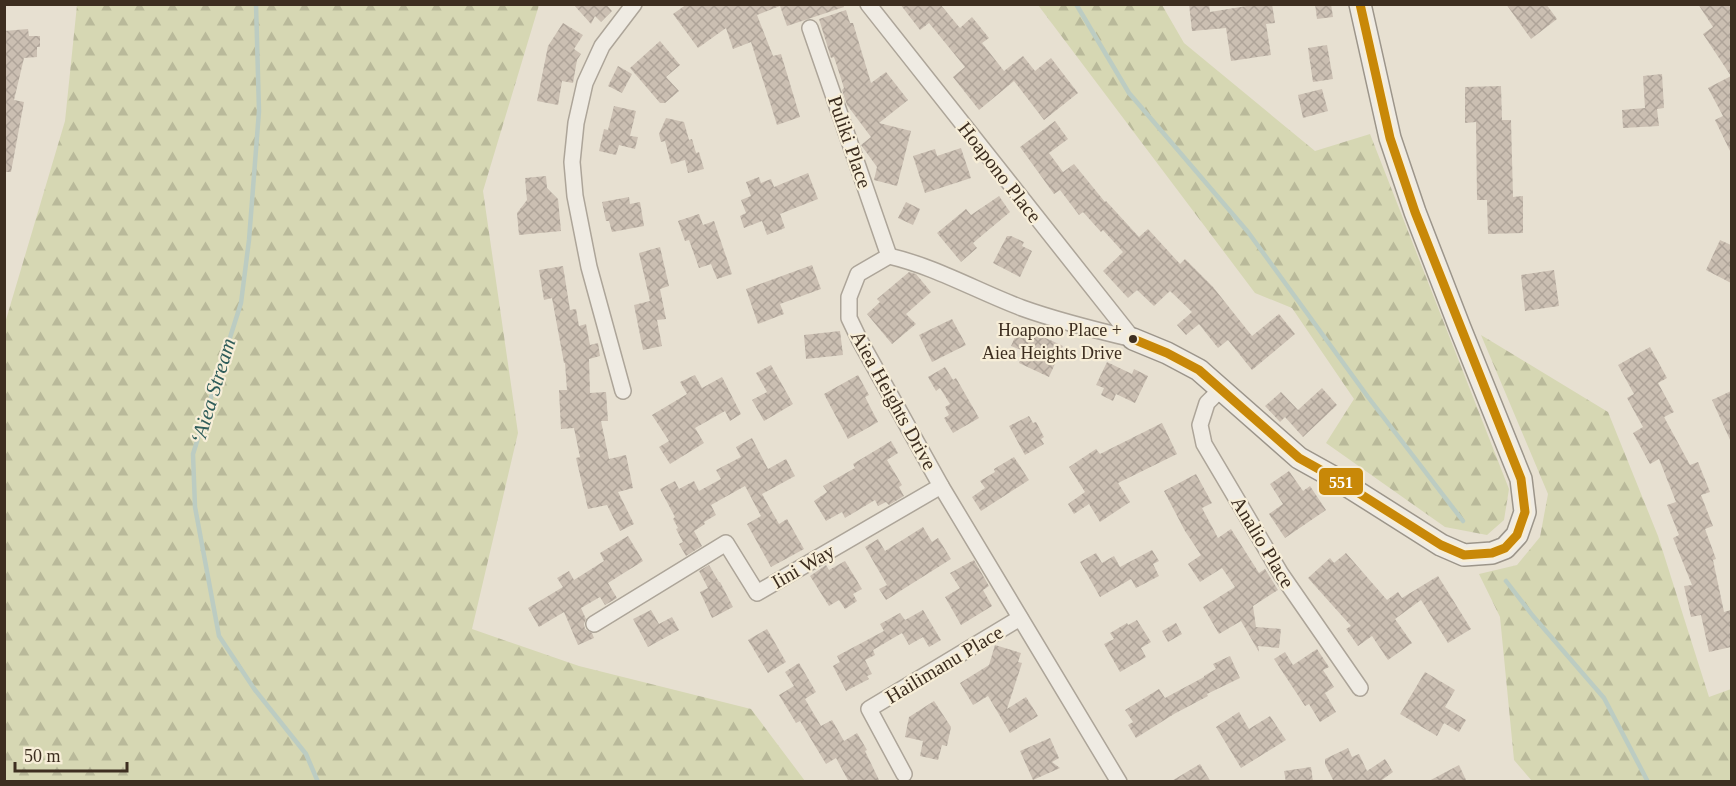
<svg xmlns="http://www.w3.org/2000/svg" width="1736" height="786" font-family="'Times New Roman',serif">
<defs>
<pattern id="forest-firs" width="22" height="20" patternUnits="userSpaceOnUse" patternTransform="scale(1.5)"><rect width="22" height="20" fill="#d6d7b3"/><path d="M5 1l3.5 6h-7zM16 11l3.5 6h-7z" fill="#b9b99a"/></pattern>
<pattern id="building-cross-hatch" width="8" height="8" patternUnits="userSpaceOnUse" patternTransform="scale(1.5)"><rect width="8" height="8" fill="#cbbfb2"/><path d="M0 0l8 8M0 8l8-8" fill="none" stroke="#afa499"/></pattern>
</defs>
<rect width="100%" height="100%" fill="#e7e0d1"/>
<g fill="url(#forest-firs)">
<polygon points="77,5 539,5 483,191 518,433 472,629 579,666 751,709 805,781 5,781 5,323 65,121"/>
<polygon points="1038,5 1162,5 1184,43 1315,151 1370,134 1509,489 1504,520 1487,535 1445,527 1326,443 1354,399 1292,308 1255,293"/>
<polygon points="1481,335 1608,412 1658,536 1709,697 1731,689 1731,781 1532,781 1514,760 1500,617 1479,574 1517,565 1540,537 1548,494"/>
</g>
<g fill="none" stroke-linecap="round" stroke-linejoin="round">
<g stroke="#bcccc2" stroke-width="4.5">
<polyline points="256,4 259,111 249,240 241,303 193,454 195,507 219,636 255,690 306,754 318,782"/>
<polyline points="1076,4 1129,93 1248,232 1368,397 1463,521"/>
<polyline points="1506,581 1533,616 1604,698 1648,782"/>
</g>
</g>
<g fill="url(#building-cross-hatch)">
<polygon points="573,4 606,4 612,11 601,22 595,16 591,24"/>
<polygon points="687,4 843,4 844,7 787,26 780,6 757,15 773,56 781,54 800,117 777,125 751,42 733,49 726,28 698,48 673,14"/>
<polygon points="900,4 940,4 960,28 972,17 989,38 982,43 1004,71 1023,56 1035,71 1051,58 1078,93 1044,120 1014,81 979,110 953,77 965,67 929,23 920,30"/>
<polygon points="1189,4 1209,4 1210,12 1259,4 1272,4 1275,23 1266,24 1271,55 1231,61 1226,28 1192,31"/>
<polygon points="1315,4 1331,4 1333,17 1317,19"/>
<polygon points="1506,4 1546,4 1557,19 1531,39"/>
<polygon points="1698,4 1731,4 1731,153 1715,120 1723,116 1708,88 1731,76 1703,34 1713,27"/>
<polygon points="846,10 850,23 853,23 871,83 886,72 908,100 879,123 911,131 897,186 874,180 877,167 861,145 871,137 847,105 842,90 844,88 834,57 831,58 819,19"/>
<polygon points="563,23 583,35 574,49 581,54 577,60 573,83 562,81 558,105 537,101 548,46"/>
<polygon points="28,29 29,36 40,36 40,47 37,47 37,57 24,58 14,100 24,102 11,172 4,172 4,63 6,64 4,31"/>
<polygon points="660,41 680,65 666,77 679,91 665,103 660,103 630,68"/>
<polygon points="1327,45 1333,79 1313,82 1308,48"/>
<polygon points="618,66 632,74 622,93 608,86"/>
<polygon points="1662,74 1664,108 1657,109 1659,126 1623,128 1622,110 1645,108 1643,76"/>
<polygon points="1501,86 1502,120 1511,120 1513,197 1523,196 1523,233 1488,234 1487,200 1477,200 1476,122 1465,123 1465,87"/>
<polygon points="1322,89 1328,111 1303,118 1298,95"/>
<polygon points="614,106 636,111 630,136 638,137 635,149 619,145 616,155 599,151 604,129 608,130"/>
<polygon points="666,118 684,122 689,140 692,139 696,153 699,152 704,169 688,173 685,160 671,164 665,141 661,142 659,134"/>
<polygon points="1055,121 1068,139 1049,153 1063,172 1074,164 1105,202 1106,201 1139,237 1148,229 1180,264 1185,259 1213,287 1252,336 1279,314 1295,334 1252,370 1228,340 1218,348 1199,324 1186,335 1177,325 1192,312 1170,291 1154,306 1137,290 1128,298 1103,271 1123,252 1103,230 1101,232 1083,212 1079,215 1060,190 1054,194 1020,147"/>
<polygon points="961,148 971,178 925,193 913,156 935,149 937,156"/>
<polygon points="808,173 818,199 780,214 785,228 767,235 762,221 744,228 740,216 746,213 741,200 751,196 746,182 759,177 761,183 771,179 774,187"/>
<polygon points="546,176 547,188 558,199 561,231 519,235 517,213 527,200 525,178"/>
<polygon points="999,196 1010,212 973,243 977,248 961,262 937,233 966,209 971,215"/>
<polygon points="629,197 630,204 640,202 644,226 612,232 609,221 606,221 602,202"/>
<polygon points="906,202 920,209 913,225 898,218"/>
<polygon points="699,214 703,225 714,221 732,274 717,279 711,264 699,268 689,240 685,241 678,221"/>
<polygon points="1007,236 1011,236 1024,242 1022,246 1032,251 1020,277 993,263"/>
<polygon points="1720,240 1731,245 1731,283 1706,270"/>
<polygon points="660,247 669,286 660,289 666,319 657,320 662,346 643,350 634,305 650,301 639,253"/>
<polygon points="812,265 821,289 780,304 784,314 758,324 746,289"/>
<polygon points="563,266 570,310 576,309 579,326 586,324 590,345 598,343 600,356 589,359 590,393 606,392 608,421 601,421 609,459 626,455 633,488 618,492 634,524 620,531 607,505 588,509 576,458 580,457 574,428 561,429 559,390 567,390 565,363 564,363 552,298 544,300 539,270"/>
<polygon points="1554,270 1559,306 1525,311 1521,275"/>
<polygon points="909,272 916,274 931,292 906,314 916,324 892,344 867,314 880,302 877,299"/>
<polygon points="952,319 966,345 932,362 919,335"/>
<polygon points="1020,326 1063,346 1049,377 1019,363 1024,351 1011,346"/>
<polygon points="840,331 843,355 806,359 804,335"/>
<polygon points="1650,347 1667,378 1658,383 1674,412 1664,417 1690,465 1698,462 1710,492 1701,495 1713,526 1705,529 1716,559 1713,560 1724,612 1731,610 1731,647 1709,652 1701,615 1691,617 1684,586 1692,585 1673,538 1679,535 1667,505 1676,502 1659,459 1650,464 1633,433 1643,427 1627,398 1634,394 1618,365"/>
<polygon points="1107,362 1132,374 1134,369 1148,376 1135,403 1116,394 1113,401 1101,395 1104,388 1096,385"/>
<polygon points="771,365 793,404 764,421 752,400 767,392 756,373"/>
<polygon points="945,367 953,380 956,378 979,418 953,433 944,418 949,415 945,407 950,404 940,388 936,391 928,377"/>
<polygon points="695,375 702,388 722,377 741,414 730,421 725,411 695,428 704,443 670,464 659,447 669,441 652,415 687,394 680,382"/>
<polygon points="858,375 869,395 865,397 878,422 848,439 824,394"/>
<polygon points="1322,388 1337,405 1303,437 1285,417 1280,422 1265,406 1281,392 1298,410"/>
<polygon points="1731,391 1731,442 1712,400"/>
<polygon points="1029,416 1033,423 1036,422 1044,437 1041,439 1044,444 1025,455 1009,426"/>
<polygon points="1162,423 1177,454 1118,483 1130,502 1100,522 1089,504 1074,514 1068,504 1085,492 1069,467 1096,449 1100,454"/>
<polygon points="752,438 768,469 786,459 795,476 762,494 779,524 787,519 804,549 771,567 747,524 761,516 745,486 711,505 716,515 704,522 705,524 694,531 702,546 686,556 679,544 683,542 676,529 678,528 673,519 675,517 660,489 675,481 679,489 694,481 699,491 721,479 716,470 741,457 736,447"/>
<polygon points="891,441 898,453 887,460 902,485 899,487 904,496 889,505 886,502 878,506 875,500 845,518 842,512 826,521 814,501 827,492 823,486 855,468 853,464"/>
<polygon points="1014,457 1029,480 981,511 972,497 985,488 980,481 995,472 994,469"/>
<polygon points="1289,471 1303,491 1310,486 1326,510 1285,538 1269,514 1283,504 1270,484"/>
<polygon points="1196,474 1212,503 1202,508 1218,538 1231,529 1259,573 1265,569 1278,590 1253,606 1256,627 1281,629 1279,648 1258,646 1259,652 1241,621 1219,634 1203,607 1235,587 1222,568 1200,582 1188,564 1201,555 1185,531 1164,491"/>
<polygon points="923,527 932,542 938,538 951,559 886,600 879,589 887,585 865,547 878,539 885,551"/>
<polygon points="628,536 643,561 608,583 617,598 605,605 600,597 581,608 586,619 584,624 585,629 592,633 594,638 578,645 564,612 539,627 528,608 563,587 557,578 569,571 574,580 604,561 600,553"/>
<polygon points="1152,550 1159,561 1153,564 1159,576 1136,588 1131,579 1100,597 1080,562 1096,553 1102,563 1114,556 1120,567"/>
<polygon points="1346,553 1387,600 1398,592 1402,598 1438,576 1471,629 1448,643 1421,600 1395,619 1412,643 1388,660 1372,636 1358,646 1346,629 1351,626 1308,578 1330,558 1334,563"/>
<polygon points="974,560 989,586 983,590 992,606 961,625 945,597 960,588 950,573"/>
<polygon points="845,561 862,589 853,594 857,601 845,609 839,600 829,606 810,576 826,565 829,570"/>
<polygon points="709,565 719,582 720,582 733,607 712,618 700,592 708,588 699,571"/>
<polygon points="651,610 659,624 672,617 679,630 648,647 633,619"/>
<polygon points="923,610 941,640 929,647 923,637 909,645 902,633 873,650 875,655 865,660 872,674 867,676 869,679 846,691 833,666 840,662 837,656 884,631 880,624 900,613 905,620"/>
<polygon points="1137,620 1151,642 1141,648 1146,657 1120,672 1104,644 1114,639 1110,633 1127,623 1128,625"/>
<polygon points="1176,623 1182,634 1168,642 1162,631"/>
<polygon points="767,629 786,662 768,673 748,640"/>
<polygon points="995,645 1021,653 1018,662 1022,663 1007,709 1026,697 1038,716 1010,733 988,696 973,705 960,683 989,665"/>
<polygon points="1317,649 1329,667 1323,670 1334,687 1325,693 1336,712 1320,722 1309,704 1305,706 1274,659 1285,652 1293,665"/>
<polygon points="1230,656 1240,678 1207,694 1208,696 1174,714 1136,738 1128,725 1133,722 1125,710 1159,689 1165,698 1204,677 1204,676 1216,669 1213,664"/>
<polygon points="799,663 816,692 805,699 821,726 832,720 844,741 857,733 867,750 865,751 880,782 849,782 836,758 826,764 800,721 796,723 779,695 794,686 785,672"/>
<polygon points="1425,672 1455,690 1445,707 1466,720 1459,732 1444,723 1437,736 1400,714"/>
<polygon points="934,701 951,727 947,746 942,745 938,760 920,756 923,741 905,737 909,717"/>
<polygon points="1239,712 1249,729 1270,716 1286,740 1241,768 1216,727"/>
<polygon points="1050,738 1059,758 1052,762 1060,768 1033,780 1020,751"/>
<polygon points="1348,748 1352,757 1359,754 1367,771 1385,759 1393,772 1379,782 1334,782 1325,764 1325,759"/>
<polygon points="1200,764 1211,782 1170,782"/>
<polygon points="1459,765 1467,782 1427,782"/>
<polygon points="1311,767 1313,782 1286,782 1284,771"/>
</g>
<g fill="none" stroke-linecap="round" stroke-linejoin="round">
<defs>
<g id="street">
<polyline points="868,4 1133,339"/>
<polyline points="810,28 889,256"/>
<polyline points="1221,389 1207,403 1200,425 1204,444 1281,574 1360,688"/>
<polyline points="623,391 589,267 575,196 572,162 576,123 585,83 602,46 634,4"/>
<polyline points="594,624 726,543 757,593 941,486"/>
<polyline points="904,774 869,709 1020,618"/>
<path d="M1119,782L941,486L860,341L849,318V297L858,274L889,256C936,267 977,291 1022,308C1058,321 1095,330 1133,339"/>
</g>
<polyline id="secondary" points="1133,339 1167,353 1199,370 1299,458 1335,478 1441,545 1464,555 1492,553 1505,548 1517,535 1525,512 1521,479 1460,328 1415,212 1390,138 1360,4"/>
</defs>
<use href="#street" stroke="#ada599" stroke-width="18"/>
<use href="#secondary" stroke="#9c958a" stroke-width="24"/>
<use href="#street" stroke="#efebe3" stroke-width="15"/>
<use href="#secondary" stroke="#efebe3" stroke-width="21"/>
<defs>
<polyline id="bus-1" points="1133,339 1167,353 1199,370 1299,458 1335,478 1441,545 1464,555 1492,553 1505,548 1517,535 1525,512 1521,479 1415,212 1390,138 1360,4"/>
</defs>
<use href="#bus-1" stroke="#f7eed8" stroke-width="14"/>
<use href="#bus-1" stroke="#c88808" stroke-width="9"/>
</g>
<circle fill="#3d2e20" stroke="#f7eed8" stroke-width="2" cx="1133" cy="339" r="5"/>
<g text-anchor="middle" stroke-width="4.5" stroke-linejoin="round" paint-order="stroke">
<g font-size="18" fill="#3d2e20" stroke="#f7eed8" text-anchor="end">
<text x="1122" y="336">Hoapono Place +<tspan x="1122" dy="23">Aiea Heights Drive</tspan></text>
</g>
<g font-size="20" fill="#3d2e20" stroke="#f7eed8">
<text transform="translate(850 142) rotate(71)" y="7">Puliki Place</text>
<text transform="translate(1000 172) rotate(52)" y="7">Hoapono Place</text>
<text transform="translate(894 400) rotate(61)" y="7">Aiea Heights Drive</text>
<text transform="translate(1263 542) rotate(59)" y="7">Analio Place</text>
<text transform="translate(803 566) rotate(-30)" y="7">Iini Way</text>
<text transform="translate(944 664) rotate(-31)" y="7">Hailimanu Place</text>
</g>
<g font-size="21" font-style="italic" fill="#2f5d5a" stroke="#f7eed8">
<text transform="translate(213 391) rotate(-73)" y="7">ʻAiea Stream</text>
</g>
</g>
<rect stroke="#f7eed8" stroke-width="2" x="1318" y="467" width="46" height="29" rx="6" fill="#c88808"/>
<g font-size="16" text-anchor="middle" font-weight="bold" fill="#fff">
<text x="1341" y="488">551</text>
</g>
<rect width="1736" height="786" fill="none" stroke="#3d2e20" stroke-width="12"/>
<path d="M15 762v9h112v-9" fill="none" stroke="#3d2e20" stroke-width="3"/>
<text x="24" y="762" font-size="18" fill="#3d2e20" stroke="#f7eed8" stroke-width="4.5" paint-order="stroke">50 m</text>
</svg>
